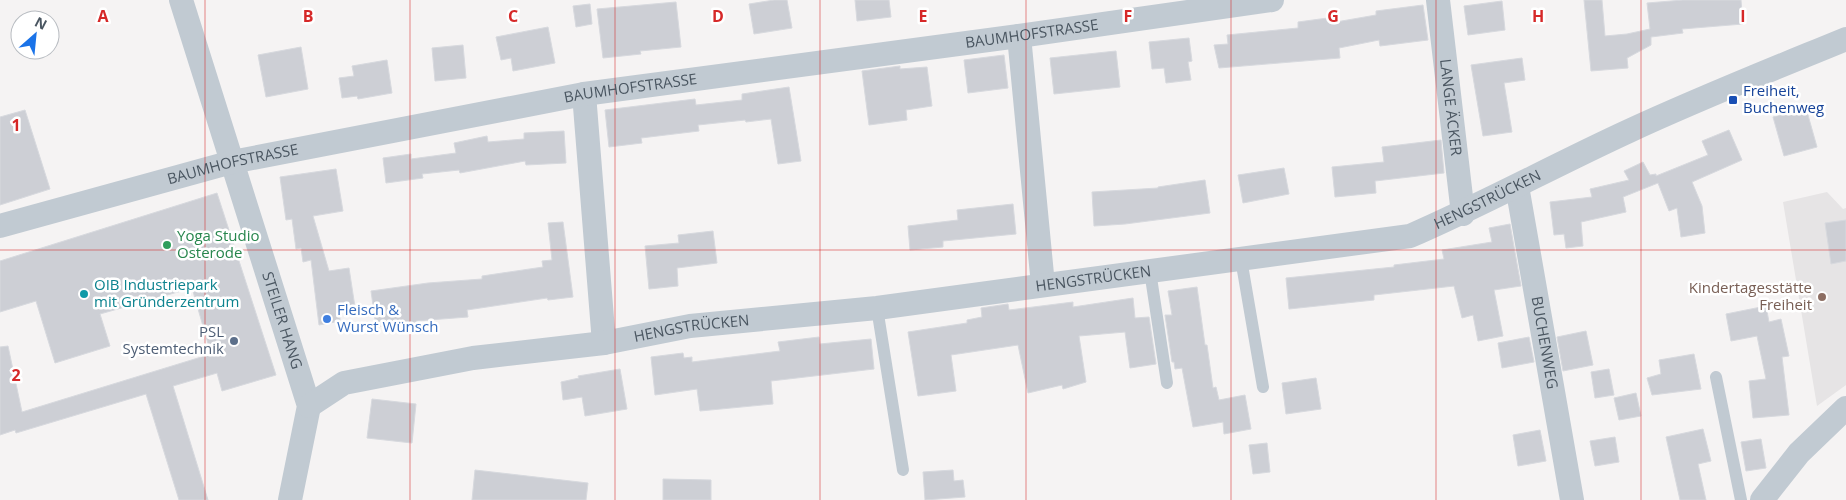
<svg xmlns="http://www.w3.org/2000/svg" width="1846" height="500" font-family="'Open Sans',sans-serif">
<rect width="100%" height="100%" fill="#f5f3f3"/>
<polygon fill="#e6e4e5" points="1827,192 1843,209 1846,208 1846,385 1817,406 1783,202"/>
<g fill="#cdcfd5" stroke="#d7d9de">
<polygon points="774,0 787,0 792,28 754,34 749,4"/>
<polygon points="855,0 889,0 891,17 857,21"/>
<polygon points="1584,0 1602,0 1605,36 1627,34 1650,29 1647,3 1683,0 1741,0 1743,24 1682,29 1683,33 1651,37 1651,45 1627,58 1628,68 1591,71"/>
<polygon points="1502,1 1505,30 1468,35 1464,6"/>
<polygon points="676,2 681,47 640,51 641,54 603,58 597,9"/>
<polygon points="590,4 592,24 576,27 573,6"/>
<polygon points="1423,5 1428,40 1380,46 1379,40 1339,48 1340,58 1219,68 1214,45 1228,44 1227,35 1298,28 1298,22 1335,17 1336,22 1376,15 1376,11"/>
<polygon points="548,27 555,63 513,71 511,58 501,60 496,37"/>
<polygon points="1189,38 1192,61 1188,62 1191,80 1166,83 1164,68 1152,69 1149,42"/>
<polygon points="463,45 466,78 435,81 432,48"/>
<polygon points="301,47 308,89 266,97 258,55"/>
<polygon points="1116,51 1120,87 1054,94 1050,58"/>
<polygon points="1004,55 1008,88 968,93 964,60"/>
<polygon points="1522,58 1525,80 1504,83 1512,132 1483,136 1471,65"/>
<polygon points="387,60 392,93 358,99 357,96 342,98 339,78 354,76 352,66"/>
<polygon points="900,66 900,69 927,67 932,106 906,110 907,120 869,125 862,71"/>
<polygon points="789,87 801,161 778,164 771,119 746,122 745,120 698,125 699,131 641,138 642,143 609,147 605,110 695,99 696,105 742,100 742,94"/>
<polygon points="1806,108 1817,147 1784,156 1773,117"/>
<polygon points="25,110 50,189 0,205 0,117"/>
<polygon points="1729,130 1742,160 1692,182 1702,206 1705,233 1681,237 1677,208 1669,211 1658,183 1623,197 1626,212 1581,222 1583,246 1566,248 1564,234 1554,235 1550,202 1592,197 1590,189 1629,180 1624,171 1643,162 1650,175 1656,174 1656,176 1708,155 1702,141"/>
<polygon points="564,131 566,163 526,165 525,161 460,173 459,170 422,174 423,178 386,183 383,158 411,154 411,159 456,153 454,143 487,136 488,142 524,139 524,133"/>
<polygon points="1441,140 1444,173 1375,181 1376,193 1335,197 1332,167 1384,162 1382,147"/>
<polygon points="1284,168 1289,194 1243,203 1238,175"/>
<polygon points="336,169 343,211 313,216 329,271 349,268 355,307 340,309 340,321 319,325 311,260 303,262 301,248 296,249 292,219 286,220 280,177"/>
<polygon points="1205,180 1210,213 1125,224 1094,226 1092,192 1158,188 1158,187"/>
<polygon points="217,193 276,375 222,391 217,373 173,386 208,500 179,500 146,394 16,433 15,430 0,435 0,347 8,346 22,412 211,354 192,288 100,314 110,346 55,363 36,301 0,312 0,261"/>
<polygon points="1013,204 1016,234 943,241 943,247 910,250 908,226 958,220 957,210"/>
<polygon points="1846,220 1846,261 1831,264 1825,223"/>
<polygon points="563,222 573,297 548,300 547,298 467,310 468,317 416,321 416,322 376,327 371,291 428,283 482,279 482,276 543,267 542,261 552,260 548,223"/>
<polygon points="1510,224 1521,286 1494,290 1503,336 1478,341 1473,315 1462,318 1454,286 1374,295 1374,300 1289,309 1286,278 1394,267 1394,265 1444,259 1442,250 1492,242 1489,228"/>
<polygon points="713,231 717,263 677,268 678,286 649,289 645,246 679,243 678,235"/>
<polygon points="1197,287 1205,345 1207,345 1213,388 1216,387 1219,400 1245,395 1251,429 1224,434 1223,422 1193,427 1182,368 1175,369 1174,362 1172,362 1165,315 1172,315 1168,291"/>
<polygon points="1133,298 1135,318 1149,317 1156,364 1130,368 1125,332 1079,336 1086,382 1063,389 1062,385 1028,393 1018,345 951,355 956,391 918,396 908,332 967,323 967,320 982,317 981,308 1008,304 1009,310 1073,302 1073,307"/>
<polygon points="1766,306 1769,322 1781,319 1789,356 1782,357 1789,415 1753,418 1749,381 1766,379 1757,336 1731,341 1726,314"/>
<polygon points="1586,331 1593,365 1563,371 1557,337"/>
<polygon points="819,337 820,344 871,339 874,369 771,381 773,404 700,411 697,389 655,395 651,357 683,353 684,358 692,357 692,362 780,351 778,342"/>
<polygon points="1529,337 1534,362 1502,368 1498,343"/>
<polygon points="1694,354 1701,389 1652,395 1647,378 1661,374 1659,360"/>
<polygon points="620,369 627,409 585,416 582,397 563,400 561,382 579,378 578,376"/>
<polygon points="1609,369 1614,395 1595,398 1591,372"/>
<polygon points="1316,378 1321,409 1286,414 1282,383"/>
<polygon points="1636,393 1641,416 1619,420 1614,398"/>
<polygon points="372,399 416,404 412,443 367,438"/>
<polygon points="1703,429 1711,461 1698,464 1706,500 1680,500 1666,437"/>
<polygon points="1540,430 1546,461 1518,466 1513,435"/>
<polygon points="1615,437 1619,462 1595,466 1590,441"/>
<polygon points="1761,439 1766,468 1746,471 1741,442"/>
<polygon points="1267,443 1270,472 1253,474 1249,445"/>
<polygon points="475,470 588,483 586,500 472,500"/>
<polygon points="953,470 954,481 963,480 965,497 925,500 923,472"/>
<polygon points="663,479 711,480 711,500 663,500"/>
</g>
<g fill="none" stroke-linecap="round" stroke-linejoin="round">
<g stroke="#c1cad2" stroke-width="12">
<polyline points="1241,259 1263,387"/>
<polyline points="1150,271 1167,383"/>
<polyline points="877,308 903,470"/>
<polyline points="1716,377 1741,500"/>
</g>
<g stroke="#c1cad2" stroke-width="24">
<path id="s1" d="M181,0L309,406L290,500"/>
<path id="s2" d="M1438,0L1463,214"/>
<polyline points="1019,36 1043,285"/>
<polyline points="584,94 604,343"/>
<path id="s3" d="M1517,186L1572,500"/>
<path id="s4" d="M0,226L232,162L584,94L1019,36L1272,0"/>
<path id="s5" d="M309,406L344,383L473,358L604,343L690,326L877,308L1410,236C1484,204 1555,165 1629,131C1700,98 1773,69 1846,39"/>
<polyline points="1762,500 1799,453 1846,408"/>
</g>
</g>
<path fill="none" stroke="#d62828" stroke-width="1" stroke-opacity="0.55" d="M205,0V500M410,0V500M615,0V500M820,0V500M1026,0V500M1231,0V500M1436,0V500M1641,0V500M0,250H1846"/>
<rect fill="#1a4fb4" stroke="#fff" stroke-width="2" x="1728" y="95" width="10" height="10" rx="2.5"/>
<circle fill="#2e9e5b" stroke="#fff" stroke-width="2" cx="167" cy="245" r="5"/>
<circle fill="#0f9aa8" stroke="#fff" stroke-width="2" cx="84" cy="294" r="5"/>
<circle fill="#8d6e63" stroke="#fff" stroke-width="2" cx="1822" cy="297" r="5"/>
<circle fill="#3f7fe0" stroke="#fff" stroke-width="2" cx="327" cy="319" r="5"/>
<circle fill="#5c6f8a" stroke="#fff" stroke-width="2" cx="234" cy="341" r="5"/>
<g text-anchor="middle" stroke-width="5" stroke-linejoin="round" paint-order="stroke">
<g font-size="15" fill="#4a5661" stroke="#fff">
<text dy="5" stroke="none"><textPath href="#s4" startOffset="1051">BAUMHOFSTRASSE</textPath></text>
<text dy="5" stroke="none"><textPath href="#s4" startOffset="646">BAUMHOFSTRASSE</textPath></text>
<text dy="5" stroke="none"><textPath href="#s2" startOffset="108">LANGE ÄCKER</textPath></text>
<text dy="5" stroke="none"><textPath href="#s4" startOffset="241">BAUMHOFSTRASSE</textPath></text>
<text dy="5" stroke="none"><textPath href="#s5" startOffset="1204">HENGSTRÜCKEN</textPath></text>
<text dy="5" stroke="none"><textPath href="#s5" startOffset="799">HENGSTRÜCKEN</textPath></text>
<text dy="5" stroke="none"><textPath href="#s1" startOffset="336">STEILER HANG</textPath></text>
<text dy="5" stroke="none"><textPath href="#s5" startOffset="394">HENGSTRÜCKEN</textPath></text>
<text dy="5" stroke="none"><textPath href="#s3" startOffset="159">BUCHENWEG</textPath></text>
</g>
<g font-size="15" fill="#164399" stroke="#fff" text-anchor="start">
<text x="1743" y="96">Freiheit,<tspan x="1743" dy="17">Buchenweg</tspan></text>
</g>
<g font-size="15" fill="#27864d" stroke="#fff" text-anchor="start">
<text x="177" y="241">Yoga Studio<tspan x="177" dy="17">Osterode</tspan></text>
</g>
<g font-size="15" fill="#0d838f" stroke="#fff" text-anchor="start">
<text x="94" y="290">OIB Industriepark<tspan x="94" dy="17">mit Gründerzentrum</tspan></text>
</g>
<g font-size="15" fill="#785e54" stroke="#fff" text-anchor="end">
<text x="1812" y="293">Kindertagesstätte<tspan x="1812" dy="17">Freiheit</tspan></text>
</g>
<g font-size="15" fill="#366cbe" stroke="#fff" text-anchor="start">
<text x="337" y="315">Fleisch &amp;<tspan x="337" dy="17">Wurst Wünsch</tspan></text>
</g>
<g font-size="15" fill="#4e5e75" stroke="#fff" text-anchor="end">
<text x="224" y="337">PSL<tspan x="224" dy="17">Systemtechnik</tspan></text>
</g>
</g>
<g font-size="16" text-anchor="middle" font-weight="bold" fill="#d62828" stroke="#fff" stroke-width="5" stroke-linejoin="round" paint-order="stroke">
<text x="103" y="22">A</text>
<text x="308" y="22">B</text>
<text x="513" y="22">C</text>
<text x="718" y="22">D</text>
<text x="923" y="22">E</text>
<text x="1128" y="22">F</text>
<text x="1333" y="22">G</text>
<text x="1538" y="22">H</text>
<text x="1743" y="22">I</text>
<text x="16" y="131">1</text>
<text x="16" y="381">2</text>
</g>
<g transform="translate(35 35) rotate(27)"><circle r="24" fill="#ffffff" stroke="#b7bbc0"/>
<path d="M0-4L9 19L0 12L-9 19Z" fill="#1a73e8"/>
<text y="-8" font-size="14" font-weight="bold" text-anchor="middle" fill="#4a5661">N</text>
</g>
</svg>
